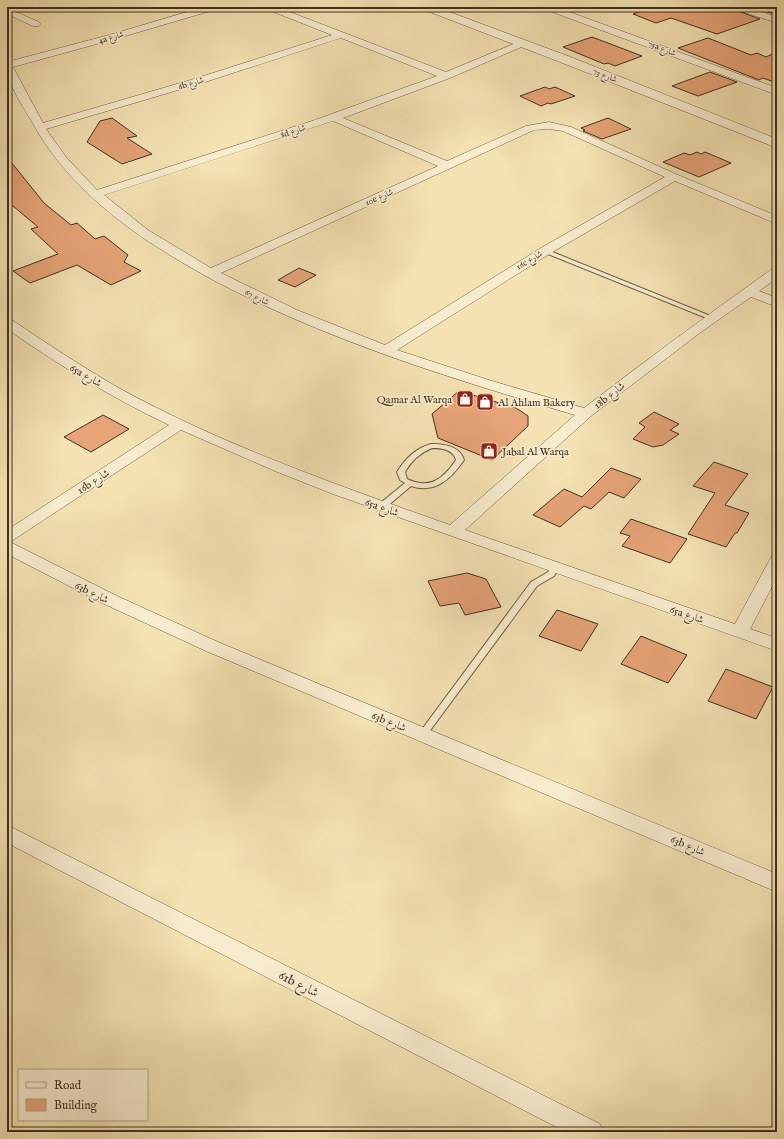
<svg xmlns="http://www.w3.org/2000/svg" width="784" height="1139" font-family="'IM FELL English',Amiri,serif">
<rect width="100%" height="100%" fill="#f4e2b3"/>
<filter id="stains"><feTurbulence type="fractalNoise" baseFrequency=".005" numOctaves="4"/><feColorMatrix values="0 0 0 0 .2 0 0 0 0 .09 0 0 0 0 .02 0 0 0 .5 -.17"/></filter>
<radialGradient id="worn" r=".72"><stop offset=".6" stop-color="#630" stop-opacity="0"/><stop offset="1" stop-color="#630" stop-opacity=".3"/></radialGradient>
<g fill="#e6a478" stroke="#3f2f1f">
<polygon points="648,7 732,7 735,10 760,19 717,34 671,18 656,23 633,14 647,9"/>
<polygon points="752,7 777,7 777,13 774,14"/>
<polygon points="592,37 642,56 615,66 608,63 604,64 563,47"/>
<polygon points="708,38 751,55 757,53 766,57 777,52 777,83 763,78 759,80 678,48"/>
<polygon points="710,72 737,82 698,96 672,86"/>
<polygon points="545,87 549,89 555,87 575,96 551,104 548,103 541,106 520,96"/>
<polygon points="112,118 137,136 127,138 152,154 122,164 87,142 100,121"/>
<polygon points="608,118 631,129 602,139 583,131 585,130 581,128"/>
<polygon points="697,152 701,154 705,152 731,163 699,177 663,162 684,153 690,155"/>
<polygon points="7,157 44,203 71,225 77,223 95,239 104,236 128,255 124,262 141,271 111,285 77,265 30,283 13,271 58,254 31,229 38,227 7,201"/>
<polygon points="299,268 316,275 295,287 278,280"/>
<polygon points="459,391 516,408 528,416 528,426 492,460 438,438 432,414"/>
<polygon points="654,412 679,424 670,430 679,434 663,445 653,447 633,439 645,427 639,423"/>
<polygon points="103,415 129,429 91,452 64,437"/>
<polygon points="714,462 748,474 725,505 749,513 737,533 735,533 726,547 688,534 715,493 693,486"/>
<polygon points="611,468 641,479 624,498 609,492 591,509 584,506 560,527 533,515 564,489 582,497"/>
<polygon points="631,519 687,539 670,563 622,546 630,536 620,533"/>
<polygon points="467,573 486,579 501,607 465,615 459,603 440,606 428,581"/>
<polygon points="557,610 598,624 581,651 539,636"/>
<polygon points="641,636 687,655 668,683 621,664"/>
<polygon points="726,669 773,687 756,719 708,701"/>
</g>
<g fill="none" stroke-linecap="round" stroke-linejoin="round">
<defs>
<g id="service">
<polygon points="545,249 713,317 714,318 713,319 709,319 543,252 543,250"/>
<path d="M431,444C444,444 460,446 464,460C451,479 435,494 411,486L384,509H378L377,507L378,505L405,483L400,480L397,472C405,459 416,448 431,444ZM432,448C441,448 453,449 456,460C443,479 430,490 407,479L405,472C411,461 420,453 432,448Z"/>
<polygon points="555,565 559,568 554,576 537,586 426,736 420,736 418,734 420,732 531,582 548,572 552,566"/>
</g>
<g id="minor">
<path d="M204,7H219L217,9L115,39L13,67L43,123L194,79L332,35L266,9L264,7H277L446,72L523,40L526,41L528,43L526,45L450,78L343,118L447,161L526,126L549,122L571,127L678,175L777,216V224L675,181L549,254L397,350L492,381L584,408C646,360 709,314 772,269L777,268V278L759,291L777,298V307L751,297L701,332L591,416L465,530L735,624L769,561L771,557L777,556V577L750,629L777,638V651L333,494L275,471L181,430L10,542L115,595L218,642L777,874V892L206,651L102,603L7,554V530L169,425C112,398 59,365 7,329V319L12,320C46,343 81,366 117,387C222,445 337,485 450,525L575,415C452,379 329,341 215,281C143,242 72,195 32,122C24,108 13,92 8,76C6,72 7,66 7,62L109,35ZM341,38L437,76L312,121L97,190L66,157L46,129L202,83ZM333,121L438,166L211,268L148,230L104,195ZM549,129L563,131L665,177L541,248L385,345L297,310L221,273L534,130Z"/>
<polygon points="438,7 451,7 439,13 433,13 431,11"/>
<polygon points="542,7 556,7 777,88 777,95 544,9"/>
<polygon points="733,7 747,7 777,17 777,23 735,9"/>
<polygon points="7,8 39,22 41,24 39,26 33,26 7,14"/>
<polygon points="7,825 600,1124 603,1132 566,1132 7,843"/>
</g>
<polygon id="tertiary" points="420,7 436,7 568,56 777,139 777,148 560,62 422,9"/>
</defs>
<use href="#service" stroke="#6c5c44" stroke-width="2"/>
<use href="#minor" stroke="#6c5c44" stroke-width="1"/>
<use href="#tertiary" stroke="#6c5c44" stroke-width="1"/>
<use href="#service" fill="#f8ecce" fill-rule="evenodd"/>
<use href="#minor" fill="#f8ecce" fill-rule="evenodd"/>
<use href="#tertiary" fill="#f8ecce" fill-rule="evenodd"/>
</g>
<defs>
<symbol id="shop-square" viewBox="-11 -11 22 22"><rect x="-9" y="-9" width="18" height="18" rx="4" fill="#8f2418" stroke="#f8ecce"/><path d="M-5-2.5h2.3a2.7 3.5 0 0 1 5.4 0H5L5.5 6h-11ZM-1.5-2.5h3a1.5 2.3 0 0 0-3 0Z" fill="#fff"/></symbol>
</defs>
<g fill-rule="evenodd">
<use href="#shop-square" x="455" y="389" width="20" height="20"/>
<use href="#shop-square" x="475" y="392" width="20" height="20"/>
<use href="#shop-square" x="479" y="441" width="20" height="20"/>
</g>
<g text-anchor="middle" stroke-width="3" stroke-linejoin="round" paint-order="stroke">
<g font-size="9" fill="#3f2f1f" stroke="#f8ecce">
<text transform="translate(111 37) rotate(-16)" y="3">4a شارع</text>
<text transform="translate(662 48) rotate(21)" y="3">75a شارع</text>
<text transform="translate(605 75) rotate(22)" y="3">شارع 73</text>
<text transform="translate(191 83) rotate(-17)" y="3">6b شارع</text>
<text transform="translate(293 131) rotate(-19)" y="3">8d شارع</text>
<text transform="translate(379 197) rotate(-24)" y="3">10e شارع</text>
<text transform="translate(529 260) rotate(-31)" y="3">16c شارع</text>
<text transform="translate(257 297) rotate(26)" y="3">شارع 67</text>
</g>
<g font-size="11" fill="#3f2f1f" stroke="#f8ecce">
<text transform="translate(86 375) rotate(30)" y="4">65a شارع</text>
<text transform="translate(609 395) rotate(-38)" y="4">18b شارع</text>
<text transform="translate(93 481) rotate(-33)" y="4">16b شارع</text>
<text transform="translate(382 507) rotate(20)" y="4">65a شارع</text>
<text transform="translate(92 592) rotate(26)" y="4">63b شارع</text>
<text transform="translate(687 614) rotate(19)" y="4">65a شارع</text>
<text transform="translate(389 721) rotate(22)" y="4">63b شارع</text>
<text transform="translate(688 845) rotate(23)" y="4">63b شارع</text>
</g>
<g font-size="11" fill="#3f2f1f" stroke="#f8ecce" text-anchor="start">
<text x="452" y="403" text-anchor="end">Qamar Al Warqa</text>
<text x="498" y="406">Al Ahlam Bakery</text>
<text x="502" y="455">Jabal Al Warqa</text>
</g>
<g font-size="13" fill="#3f2f1f" stroke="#f8ecce">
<text transform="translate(299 983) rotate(27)" y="5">61b شارع</text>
</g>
</g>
<rect width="784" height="1139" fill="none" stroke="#f4e2b3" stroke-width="24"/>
<rect x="8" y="8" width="768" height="1123" fill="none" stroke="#3f2f1f" stroke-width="2"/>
<rect x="12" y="12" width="760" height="1115" fill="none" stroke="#3f2f1f"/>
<rect x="18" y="1069" width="130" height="52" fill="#f8ecce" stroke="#aea088"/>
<rect x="26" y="1082" width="20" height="6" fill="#f8ecce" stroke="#aea088"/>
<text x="54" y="1089" font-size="12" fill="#3f2f1f">Road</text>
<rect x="26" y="1099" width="20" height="12" fill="#e6a478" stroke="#aea088"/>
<text x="54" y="1109" font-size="12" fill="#3f2f1f">Building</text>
<rect width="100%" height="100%" filter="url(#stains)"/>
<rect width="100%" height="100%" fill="url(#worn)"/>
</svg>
